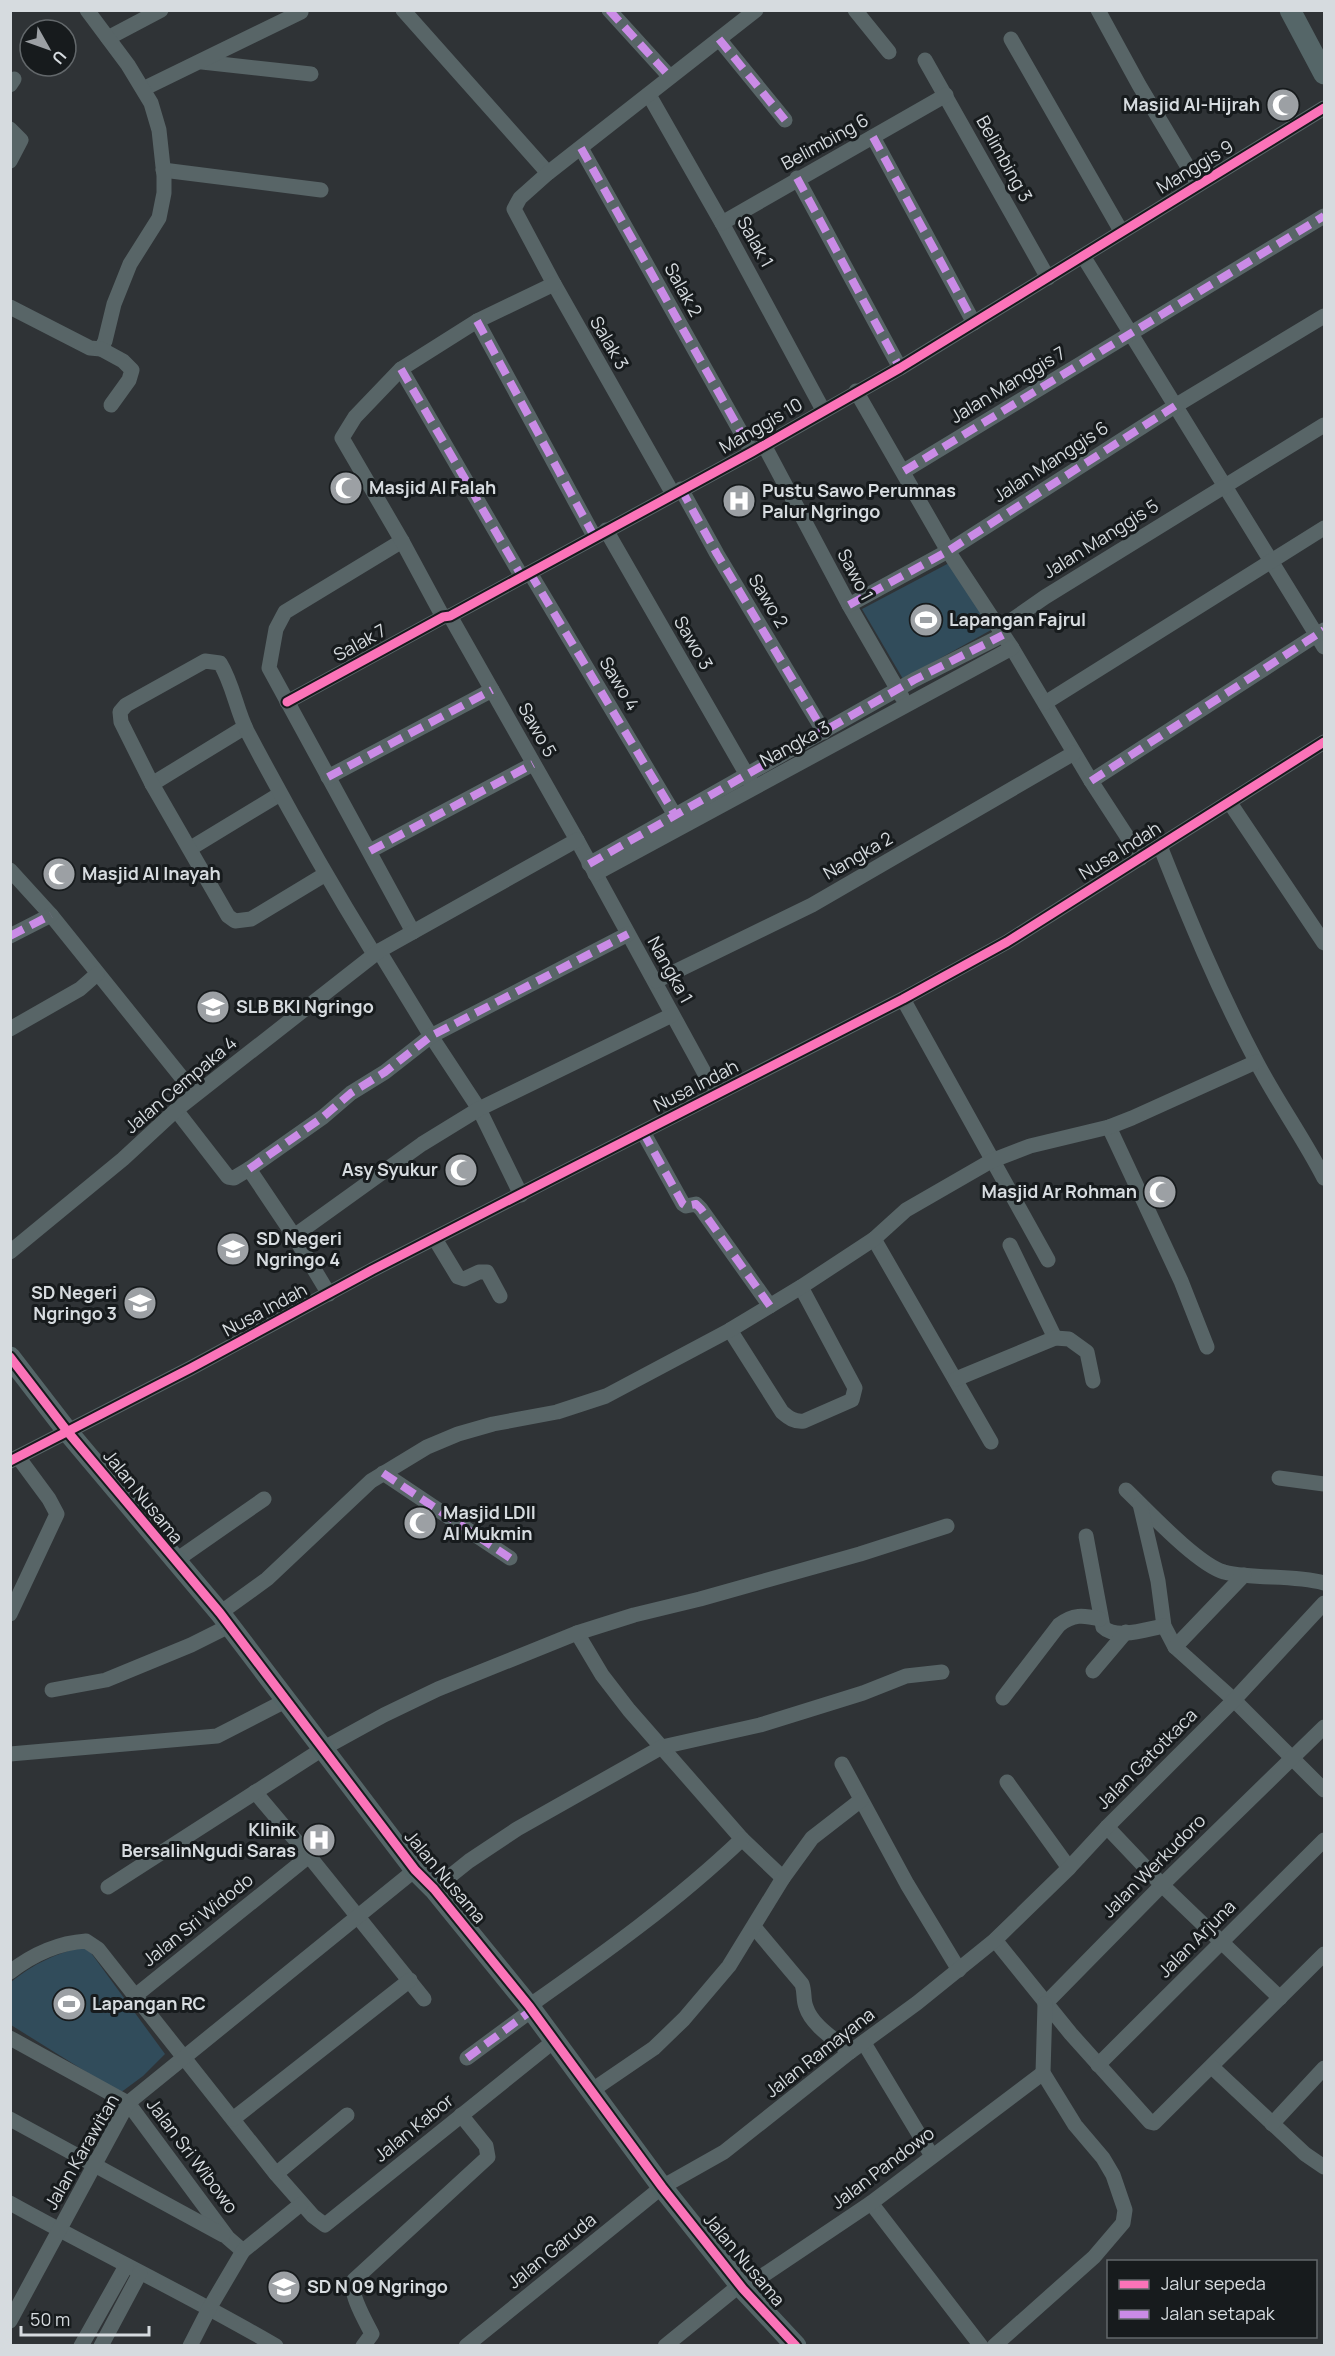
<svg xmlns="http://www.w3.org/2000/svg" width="1335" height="2356" font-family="Manrope,sans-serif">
<rect width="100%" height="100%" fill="#2f3336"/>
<g fill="#314c5b">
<polygon points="951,562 991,630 903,679 862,609"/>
<path d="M86,1946L165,2054L143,2076L120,2093L11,2025L10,1983C34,1963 57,1953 86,1946Z"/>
</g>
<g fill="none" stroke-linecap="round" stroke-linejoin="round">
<g stroke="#586567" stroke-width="15">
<polyline points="403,10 548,173"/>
<polyline points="609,10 670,77"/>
<polyline points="855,10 889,52"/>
<polyline points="1098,10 1139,85 1198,184"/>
<polyline points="108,38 161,10"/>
<polyline points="719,39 785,120"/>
<polyline points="1011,39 1121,231"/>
<polyline points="925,60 1048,278"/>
<polyline points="202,62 311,74"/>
<polyline points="10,85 14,79"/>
<polyline points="143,89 301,12"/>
<polyline points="649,95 722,223 823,410"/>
<polyline points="10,129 21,140 10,161"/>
<polyline points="873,137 974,323"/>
<polyline points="581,148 752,452"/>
<polyline points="163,170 321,190"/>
<polyline points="797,178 900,368"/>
<polyline points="722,223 946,95"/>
<polyline points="1083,256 1324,647"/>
<polyline points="10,307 90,348 101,349 105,341 114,304 130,264 159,218 164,193 164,176 159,130 151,103 128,65 87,10"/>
<polyline points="477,321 594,536"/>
<polyline points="101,349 123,361 132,370 129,380 111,405"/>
<polyline points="401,369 522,577"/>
<polyline points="856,391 948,551 1012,648 1091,781 1141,858"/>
<polyline points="764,445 849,605 902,697"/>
<polyline points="904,471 1324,216"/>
<polyline points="681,489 717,554 824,732"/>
<polyline points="673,494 554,284 514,209 520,198 548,173 756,10"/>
<polyline points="606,530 751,782"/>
<polyline points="402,541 285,612 276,629 269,668 413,932"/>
<polyline points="530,573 679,822"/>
<polyline points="849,605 948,551 1175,406 1324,316"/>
<polyline points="450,616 577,840 716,1094"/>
<polyline points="443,617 402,541 342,438 355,417 401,369 477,321 554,284"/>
<polyline points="999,629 1045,597 1324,425"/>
<polyline points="287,702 443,617 450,616 752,452 900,368 1324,108"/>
<polyline points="1045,703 1324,528"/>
<polyline points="328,777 492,690"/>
<polyline points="1091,781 1324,630"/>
<polyline points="152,784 245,727"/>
<polyline points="1230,803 1324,943"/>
<path d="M1160,846C1189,919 1218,989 1255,1059C1276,1100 1303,1137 1324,1178"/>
<polyline points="191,848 280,794"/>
<polyline points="370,851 533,764"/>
<polyline points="589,864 914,680 1003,635"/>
<polyline points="10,870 51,915 195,1094"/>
<polyline points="595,874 1012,648"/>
<path d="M324,875L251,919L235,921L228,916L152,784L121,722L120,712L126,705L205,661L220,663C233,684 236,709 247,731C287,807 329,881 374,954"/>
<polyline points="10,936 51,915"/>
<polyline points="379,951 431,1036 479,1109 521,1195"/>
<polyline points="656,981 812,905 1074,753"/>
<polyline points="903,999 1048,1260"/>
<polyline points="10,1029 80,989 97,974"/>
<polyline points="176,1110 228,1177 234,1178 249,1169 294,1236 329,1294"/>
<polyline points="1109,1127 1181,1281 1207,1347"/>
<polyline points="643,1132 683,1204 686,1206 696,1204 701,1209 770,1306"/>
<polyline points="249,1169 323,1117 351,1093 385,1072 431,1036 628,934"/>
<polyline points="294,1236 422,1144 479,1109 672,1015"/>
<polyline points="435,1239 458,1277 464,1279 479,1272 487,1272 500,1296"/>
<polyline points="874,1239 991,1442"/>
<polyline points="1010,1245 1055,1338"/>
<polyline points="10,1252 123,1159 176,1110 379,951 577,840"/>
<path d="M730,1330L782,1412C789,1418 794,1422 804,1421L852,1400L855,1388L801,1287"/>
<polyline points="956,1379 1055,1338 1069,1339 1087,1352 1093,1381"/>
<polyline points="10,1461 191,1368 372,1270 903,999 1007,942 1324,742"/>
<polyline points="383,1473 510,1558"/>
<polyline points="1279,1478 1324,1484"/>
<path d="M1126,1490C1148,1511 1197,1564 1224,1572C1256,1580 1291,1574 1324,1583"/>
<polyline points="1140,1504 1158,1581 1164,1626 1175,1647 1234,1700 1324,1790"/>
<path d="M1086,1536L1103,1627C1116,1640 1147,1629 1164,1626"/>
<polyline points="175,1561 264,1499"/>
<polyline points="220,1613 267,1579 371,1481 427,1447 458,1434 493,1424 557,1412 606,1396 730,1330 801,1287 874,1239 906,1210 991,1161 1030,1146 1109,1127 1132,1118 1256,1062"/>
<polyline points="10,1614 57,1514 49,1499 18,1457"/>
<polyline points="577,1633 602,1675 629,1710 742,1839 783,1878"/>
<polyline points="1175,1647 1244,1575"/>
<polyline points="1093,1671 1126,1632"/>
<polyline points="52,1690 106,1680 191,1645 229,1626"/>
<path d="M1003,1698L1059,1625C1073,1614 1083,1615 1100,1619"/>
<polyline points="10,1754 217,1736 287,1700"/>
<polyline points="842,1764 907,1884 959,1970"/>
<polyline points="1007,1782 1069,1868"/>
<polyline points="255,1792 309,1856"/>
<polyline points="1107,1827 1162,1885 1280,1998"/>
<polyline points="108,1887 324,1748 384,1715 438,1689 577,1633 634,1615 700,1599 860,1554 947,1526"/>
<polyline points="434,1889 469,1861 517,1829 662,1747 760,1725 863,1693 906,1676 942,1672"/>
<path d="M754,1927L802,1984C805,1993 803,2000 806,2007C812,2026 836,2040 850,2052"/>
<polyline points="995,1940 1071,2034 1150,2122 1154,2123 1324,1954"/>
<path d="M10,1972C32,1955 57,1943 86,1941L98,1949L276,2174L313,2216L325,2225L554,2041"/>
<polyline points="135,1996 309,1856 424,1999"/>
<polyline points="1045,2004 1162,1885 1324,1727"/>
<path d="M529,2006C603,1954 676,1902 742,1839"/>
<polyline points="10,2038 128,2103 228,2238 243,2251"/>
<polyline points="864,2043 932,2156"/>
<polyline points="467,2058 532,2010"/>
<polyline points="1098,2065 1324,1840"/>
<polyline points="1212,2067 1305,2154 1324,2167"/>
<polyline points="591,2091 654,2048 684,2019 729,1966 783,1878 812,1838 861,1800"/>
<polyline points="10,2119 223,2235"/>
<polyline points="233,2119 410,1980"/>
<polyline points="1272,2124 1324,2068"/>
<polyline points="276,2174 347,2115"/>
<path d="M10,2203C98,2252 189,2295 276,2346"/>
<polyline points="871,2203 981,2346"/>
<polyline points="743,2289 871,2203 1043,2073"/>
<polyline points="10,2321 128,2103 415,1870"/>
<polyline points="81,2346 126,2266"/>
<polyline points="101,2346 140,2273"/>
<polyline points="190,2346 210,2307 243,2251 301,2204"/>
<path d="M363,2346L372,2334C366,2322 348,2292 354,2280L488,2157L486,2146L461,2115"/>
<polyline points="466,2346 662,2187 724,2152 850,2052 917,2003 995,1940 1069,1868 1107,1827 1234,1700 1324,1603"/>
<polyline points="665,2346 740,2285"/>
<polyline points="994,2346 1094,2257 1123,2223 1125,2210 1113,2175 1103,2158 1075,2125 1043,2073 1045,2004"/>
</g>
<g stroke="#556668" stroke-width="21">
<polyline points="1290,10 1324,74"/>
<polyline points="10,1357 67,1431 220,1613 415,1870 434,1889 529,2006 662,2187 743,2289 796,2346"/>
</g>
<g stroke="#ca8be6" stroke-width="8" stroke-dasharray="15 8" stroke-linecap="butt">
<polyline points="609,10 670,77"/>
<polyline points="719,39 785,120"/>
<polyline points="873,137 974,323"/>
<polyline points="581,148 752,452"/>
<polyline points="797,178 900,368"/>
<polyline points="477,321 594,536"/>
<polyline points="401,369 522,577"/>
<polyline points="904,471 1324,216"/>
<polyline points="681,489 717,554 824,732"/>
<polyline points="530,573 675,815"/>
<polyline points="849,605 948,551 1175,406"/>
<polyline points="328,777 492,690"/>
<polyline points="1091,781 1324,630"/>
<polyline points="370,851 533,764"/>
<polyline points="589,864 914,680 1003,635"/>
<polyline points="10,936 51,915"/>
<polyline points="643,1132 683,1204 686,1206 696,1204 701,1209 770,1306"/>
<polyline points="249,1169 323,1117 351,1093 385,1072 431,1036 628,934"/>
<polyline points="383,1473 510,1558"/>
<polyline points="467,2058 532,2010"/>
</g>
<defs>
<g id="cycleway">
<polyline points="287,702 443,617 450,616 752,452 900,368 1324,108"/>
<polyline points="10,1357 67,1431 220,1613 415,1870 434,1889 529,2006 662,2187 743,2289 796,2346"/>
<polyline points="10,1461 191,1368 372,1270 903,999 1007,942 1324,742"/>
</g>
</defs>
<use href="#cycleway" stroke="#171b1d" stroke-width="13"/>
<use href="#cycleway" stroke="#fb73b8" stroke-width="9"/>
</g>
<defs>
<symbol id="mosque-disc" viewBox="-11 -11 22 22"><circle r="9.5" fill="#9ca0a4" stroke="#171b1d"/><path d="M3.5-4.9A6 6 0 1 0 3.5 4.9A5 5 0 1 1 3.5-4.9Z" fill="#fff"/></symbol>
<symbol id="hospital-disc" viewBox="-11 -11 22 22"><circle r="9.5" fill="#9ca0a4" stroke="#171b1d"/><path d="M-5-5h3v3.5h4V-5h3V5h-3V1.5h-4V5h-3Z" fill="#fff"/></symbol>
<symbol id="stadium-disc" viewBox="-11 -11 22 22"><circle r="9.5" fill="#9ca0a4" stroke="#171b1d"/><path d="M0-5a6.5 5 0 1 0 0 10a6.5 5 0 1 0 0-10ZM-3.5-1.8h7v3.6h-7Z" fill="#fff"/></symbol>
<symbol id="school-disc" viewBox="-11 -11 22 22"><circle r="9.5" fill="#9ca0a4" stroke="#171b1d"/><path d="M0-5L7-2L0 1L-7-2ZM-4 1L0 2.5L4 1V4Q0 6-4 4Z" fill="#fff"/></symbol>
</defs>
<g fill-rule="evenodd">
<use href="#mosque-disc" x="1264" y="86" width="38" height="38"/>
<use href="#mosque-disc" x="327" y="469" width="38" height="38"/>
<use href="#hospital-disc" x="720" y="482" width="38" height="38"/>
<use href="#stadium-disc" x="907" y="601" width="38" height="38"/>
<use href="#mosque-disc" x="40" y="855" width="38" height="38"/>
<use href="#school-disc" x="194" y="988" width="38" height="38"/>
<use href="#mosque-disc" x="442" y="1151" width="38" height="38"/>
<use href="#mosque-disc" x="1141" y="1173" width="38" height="38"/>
<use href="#school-disc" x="214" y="1230" width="38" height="38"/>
<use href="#school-disc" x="121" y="1284" width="38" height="38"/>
<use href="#mosque-disc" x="401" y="1504" width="38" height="38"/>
<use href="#hospital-disc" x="300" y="1821" width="38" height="38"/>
<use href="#stadium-disc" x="50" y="1985" width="38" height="38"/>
<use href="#school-disc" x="265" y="2268" width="38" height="38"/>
</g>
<g text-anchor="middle" stroke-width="6" stroke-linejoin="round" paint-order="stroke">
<g font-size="18" font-weight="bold" fill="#d6dbdf" stroke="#171b1d" text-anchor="start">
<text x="1260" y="111" text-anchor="end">Masjid Al-Hijrah</text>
<text x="369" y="494">Masjid Al Falah</text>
<text x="762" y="497">Pustu Sawo Perumnas<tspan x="762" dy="21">Palur Ngringo</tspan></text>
<text x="949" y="626">Lapangan Fajrul</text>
<text x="82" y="880">Masjid Al Inayah</text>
<text x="236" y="1013">SLB BKI Ngringo</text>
<text x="438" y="1176" text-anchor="end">Asy Syukur</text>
<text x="1137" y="1198" text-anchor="end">Masjid Ar Rohman</text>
<text x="256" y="1245">SD Negeri<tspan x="256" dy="21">Ngringo 4</tspan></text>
<text x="117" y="1299" text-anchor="end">SD Negeri<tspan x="117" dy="21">Ngringo 3</tspan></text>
<text x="443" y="1519">Masjid LDII<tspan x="443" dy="21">Al Mukmin</tspan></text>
<text x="296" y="1836" text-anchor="end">Klinik<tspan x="296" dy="21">BersalinNgudi Saras</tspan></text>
<text x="92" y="2010">Lapangan RC</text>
<text x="307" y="2293">SD N 09 Ngringo</text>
</g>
<g font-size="18" fill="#d6dbdf" stroke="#171b1d">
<text transform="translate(825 142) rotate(-29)" y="6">Belimbing 6</text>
<text transform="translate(1004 159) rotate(61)" y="6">Belimbing 3</text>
<text transform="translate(1195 167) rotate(-31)" y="6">Manggis 9</text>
<text transform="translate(755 242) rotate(61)" y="6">Salak 1</text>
<text transform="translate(683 290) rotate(61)" y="6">Salak 2</text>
<text transform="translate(609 343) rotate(60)" y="6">Salak 3</text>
<text transform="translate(1008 385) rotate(-31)" y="6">Jalan Manggis 7</text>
<text transform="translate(761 426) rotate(-30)" y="6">Manggis 10</text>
<text transform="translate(1051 462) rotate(-33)" y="6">Jalan Manggis 6</text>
<text transform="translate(1101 539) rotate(-32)" y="6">Jalan Manggis 5</text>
<text transform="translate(855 575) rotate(62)" y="6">Sawo 1</text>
<text transform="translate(768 601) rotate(59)" y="6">Sawo 2</text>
<text transform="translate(360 643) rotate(-29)" y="6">Salak 7</text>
<text transform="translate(693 643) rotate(60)" y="6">Sawo 3</text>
<text transform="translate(619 684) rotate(59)" y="6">Sawo 4</text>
<text transform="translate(537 730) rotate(61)" y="6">Sawo 5</text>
<text transform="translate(795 744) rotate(-28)" y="6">Nangka 3</text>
<text transform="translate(1120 851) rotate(-32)" y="6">Nusa Indah</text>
<text transform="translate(858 856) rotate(-30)" y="6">Nangka 2</text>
<text transform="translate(670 970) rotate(61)" y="6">Nangka 1</text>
<text transform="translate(181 1085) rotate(-40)" y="6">Jalan Cempaka 4</text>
<text transform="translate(696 1086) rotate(-27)" y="6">Nusa Indah</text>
<text transform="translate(265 1310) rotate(-28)" y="6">Nusa Indah</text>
<text transform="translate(143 1497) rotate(51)" y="6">Jalan Nusama</text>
<text transform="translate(1147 1759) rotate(-45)" y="6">Jalan Gatotkaca</text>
<text transform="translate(1154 1866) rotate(-45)" y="6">Jalan Werkudoro</text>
<text transform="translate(445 1877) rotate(50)" y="6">Jalan Nusama</text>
<text transform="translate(198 1920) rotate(-39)" y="6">Jalan Sri Widodo</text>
<text transform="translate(1197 1939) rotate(-45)" y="6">Jalan Arjuna</text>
<text transform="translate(820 2053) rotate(-38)" y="6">Jalan Ramayana</text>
<text transform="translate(414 2128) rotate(-39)" y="6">Jalan Kabor</text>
<text transform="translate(82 2152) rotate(-60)" y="6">Jalan Karawitan</text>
<text transform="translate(192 2156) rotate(53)" y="6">Jalan Sri Wibowo</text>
<text transform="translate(883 2168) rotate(-37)" y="6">Jalan Pandowo</text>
<text transform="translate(552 2251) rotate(-39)" y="6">Jalan Garuda</text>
<text transform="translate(744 2260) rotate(50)" y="6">Jalan Nusama</text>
</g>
</g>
<rect width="1335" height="2356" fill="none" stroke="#d6dbdf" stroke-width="24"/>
<rect x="1107" y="2260" width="210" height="78" fill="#171b1d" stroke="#63686b" stroke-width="1.5"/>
<rect x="1119" y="2280" width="30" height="9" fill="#fb73b8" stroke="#63686b" stroke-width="1.5"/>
<text x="1161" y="2290" font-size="18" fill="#d6dbdf">Jalur sepeda</text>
<rect x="1119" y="2310" width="30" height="9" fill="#ca8be6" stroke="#63686b" stroke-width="1.5"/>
<text x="1161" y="2320" font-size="18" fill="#d6dbdf">Jalan setapak</text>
<g transform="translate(48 48) rotate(130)"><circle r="28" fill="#171b1d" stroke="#63686b" stroke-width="1.5"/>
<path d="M0-4.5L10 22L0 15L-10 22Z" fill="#9ca0a4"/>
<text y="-9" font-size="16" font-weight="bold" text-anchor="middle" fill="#d6dbdf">U</text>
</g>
<path d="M21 2326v9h128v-9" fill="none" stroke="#d6dbdf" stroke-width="3"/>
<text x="30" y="2326" font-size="18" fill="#d6dbdf" stroke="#171b1d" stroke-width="4.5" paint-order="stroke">50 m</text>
</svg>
